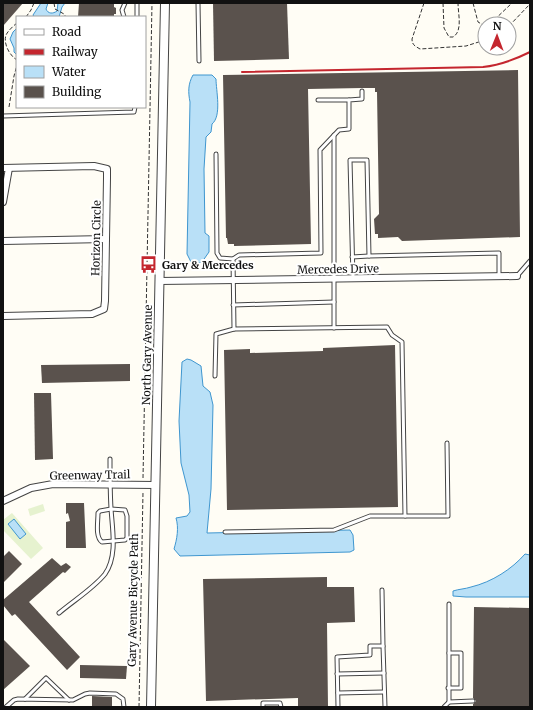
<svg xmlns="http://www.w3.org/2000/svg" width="533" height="710" font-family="Merriweather,serif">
<rect width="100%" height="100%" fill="#fffdf5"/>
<g fill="#e6f2cf">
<polygon points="43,504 45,511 30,516 28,509"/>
<polygon points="12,513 43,548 31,559 3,530 3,520"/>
</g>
<g fill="#b9e0f7" stroke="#3f96cf">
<path d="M41,3H48L46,9C48,14 53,14 57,11L58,3H65L62,7L59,17H34L33,15Z"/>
<polygon points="17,28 17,55 14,52 14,48 10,39 13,32"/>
<path d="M193,75H212L216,79C216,90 222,116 212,124L211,132L206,137L204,169L205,233L209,236V252L202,262L197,263L191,262L187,254L190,102C188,92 188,84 193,75Z"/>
<path d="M187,359L191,360L201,366L203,386L210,392L213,405L211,489L207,533L350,530L353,535L354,550L350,552L180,556L174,549C177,539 179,528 176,518L187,516L190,512L189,495L181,463L179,421L182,362Z"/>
<polygon points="14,519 26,534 20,539 8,524"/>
<path d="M525,554L530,555V597H466L453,596V591C459,589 465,589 471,587C492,582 512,569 525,554Z"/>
</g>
<g fill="#5a524d">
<polygon points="3,3 23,3 3,26"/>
<polygon points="79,3 114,3 114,7 116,8 116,14 114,14 114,17 78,17"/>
<polygon points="213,3 287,3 289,59 214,61"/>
<polygon points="518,70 520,237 402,241 398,237 378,238 378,234 375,234 374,219 379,214 377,92 375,92 375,88 362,88 308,89 311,244 234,246 234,244 228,244 227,238 226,238 223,75"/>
<polygon points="395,345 398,507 227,510 224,350 250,349 250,353 323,351 323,348"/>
<polygon points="130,364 130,381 42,383 41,365"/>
<polygon points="34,393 51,393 53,459 35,460"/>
<polygon points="66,503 84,503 86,548 66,548 66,522 70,521 68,513 66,514"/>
<polygon points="9,551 22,564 3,583 3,557"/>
<polygon points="52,558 61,566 66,563 71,567 65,573 63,572 29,602 80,657 67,670 15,614 12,616 3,605 3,600"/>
<polygon points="327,577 327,587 354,587 355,622 327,623 328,707 298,707 298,698 206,701 203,579"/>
<polygon points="474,607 530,608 530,707 473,707 473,704 476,701 473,698"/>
<polygon points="3,639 30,666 3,690"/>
<polygon points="80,665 127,666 126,679 80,678"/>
<polygon points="92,696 112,697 112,707 92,707"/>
</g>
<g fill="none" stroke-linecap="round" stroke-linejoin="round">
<defs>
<g id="service">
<polyline points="198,3 199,61"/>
<polyline points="124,17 122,10 125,3"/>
<polyline points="137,17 137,3"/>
<polyline points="362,91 362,99 349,100 349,129 339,130 320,150 321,253 239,255 233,259 234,329 387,327 392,335 402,342 405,516 448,516 447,443"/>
<polyline points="318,100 349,100"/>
<polyline points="3,116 134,112 135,107"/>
<polyline points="216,154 217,253 220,258 233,259"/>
<polyline points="352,257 369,256"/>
<polyline points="517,276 530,261"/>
<polyline points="353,278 350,160 367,160 369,256 499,253 499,276"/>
<polyline points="233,305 334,302"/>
<polyline points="334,328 334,135"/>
<polyline points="215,376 216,334 234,329"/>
<path d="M111,509L125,510L127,516V538L125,540L102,542C95,537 98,522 98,513L100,511Z"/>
<polyline points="225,532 334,530 370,516 405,516"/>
<polyline points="382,590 383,646"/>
<path d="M59,613C73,601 94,588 105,574C118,556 112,528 111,508C110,492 110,475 110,459"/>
<polyline points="337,674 384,673"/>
<polyline points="448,688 461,688 461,653 449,653"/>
<polyline points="338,693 384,692"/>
<polyline points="25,699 46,678 69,700"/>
<polyline points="449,702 449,604"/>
<polyline points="6,707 14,700 18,699 73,700 85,694 90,693 116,694 123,699 124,707"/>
<polyline points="263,707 263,703 280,703 281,707"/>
<polyline points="338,707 337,657 370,655 370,646 383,646 385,707"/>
<polyline points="444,707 449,702 473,701"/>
</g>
<g id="minor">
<polyline points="3,168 94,166 107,169 107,178 105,301 104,309 92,314 3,316"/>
<polyline points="3,202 9,168"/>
<polyline points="3,241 106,239"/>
<polyline points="159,281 517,276"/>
<polyline points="3,501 31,488 53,484 156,485"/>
</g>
<polyline id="tertiary" points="151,707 165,3"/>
</defs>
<use href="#service" stroke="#444" stroke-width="5"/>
<use href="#minor" stroke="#444" stroke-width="8"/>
<use href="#tertiary" stroke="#444" stroke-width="10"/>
<g stroke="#333" stroke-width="1" stroke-dasharray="4 2" stroke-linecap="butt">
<polyline points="54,3 55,9 64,14 66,17"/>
<path d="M424,3L412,39C412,45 415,46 420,49L466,46L485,40"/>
<path d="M443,3L444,28L449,37H453C463,31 458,14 458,3"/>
<polyline points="473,3 478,22 485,26"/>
<polyline points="26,17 31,10 34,3"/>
<path d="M17,23C13,26 8,31 6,35C3,44 10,56 17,60"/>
<polyline points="490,24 512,3"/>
<polyline points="509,26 530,4"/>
<polyline points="9,107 14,76 17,65"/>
<polyline points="143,478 152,3"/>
<polyline points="139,707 143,492"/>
</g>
<use href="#service" stroke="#fff" stroke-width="3"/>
<use href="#minor" stroke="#fff" stroke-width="6"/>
<use href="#tertiary" stroke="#fff" stroke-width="8"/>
<path stroke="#c4262e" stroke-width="2" d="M242,72L483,67C501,65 514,60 530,52"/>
</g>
<defs>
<symbol id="bus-bare" viewBox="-9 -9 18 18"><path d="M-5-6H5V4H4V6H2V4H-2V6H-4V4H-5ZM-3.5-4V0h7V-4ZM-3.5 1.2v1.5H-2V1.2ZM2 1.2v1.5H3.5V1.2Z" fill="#c4262e" stroke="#fff" stroke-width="2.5" paint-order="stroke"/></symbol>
</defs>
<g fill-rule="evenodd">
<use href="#bus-bare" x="136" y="252" width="25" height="25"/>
</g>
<g text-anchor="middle" stroke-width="4" stroke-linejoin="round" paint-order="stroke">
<g font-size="11" fill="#111" stroke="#fff">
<text transform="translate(96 238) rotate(-89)" y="4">Horizon Circle</text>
<text transform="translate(338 269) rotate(-1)" y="4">Mercedes Drive</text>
<text transform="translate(147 355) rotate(-89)" y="4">North Gary Avenue</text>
<text transform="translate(90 475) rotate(-1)" y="4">Greenway Trail</text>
<text transform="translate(133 600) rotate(-89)" y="4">Gary Avenue Bicycle Path</text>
</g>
<g font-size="11" font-weight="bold" fill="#111" stroke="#fff" text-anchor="start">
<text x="162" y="269">Gary &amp; Mercedes</text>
</g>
</g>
<rect width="533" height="710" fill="none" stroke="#111111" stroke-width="8"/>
<rect x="16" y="16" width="130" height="92" fill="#ffffff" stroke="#a0a0a0"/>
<rect x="24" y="29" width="20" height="6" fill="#ffffff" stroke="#a0a0a0"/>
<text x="52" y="36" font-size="12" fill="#111111">Road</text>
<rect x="24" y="49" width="20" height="6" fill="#c4262e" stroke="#a0a0a0"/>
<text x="52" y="56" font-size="12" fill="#111111">Railway</text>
<rect x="24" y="66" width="20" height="12" fill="#b9e0f7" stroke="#a0a0a0"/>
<text x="52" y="76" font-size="12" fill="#111111">Water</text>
<rect x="24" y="86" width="20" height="12" fill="#5a524d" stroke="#a0a0a0"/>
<text x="52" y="96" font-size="12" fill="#111111">Building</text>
<g transform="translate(497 36) rotate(1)"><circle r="19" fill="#ffffff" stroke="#a0a0a0"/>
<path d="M0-3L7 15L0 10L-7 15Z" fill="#c4262e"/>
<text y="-6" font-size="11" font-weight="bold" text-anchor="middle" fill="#111111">N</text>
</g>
</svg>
